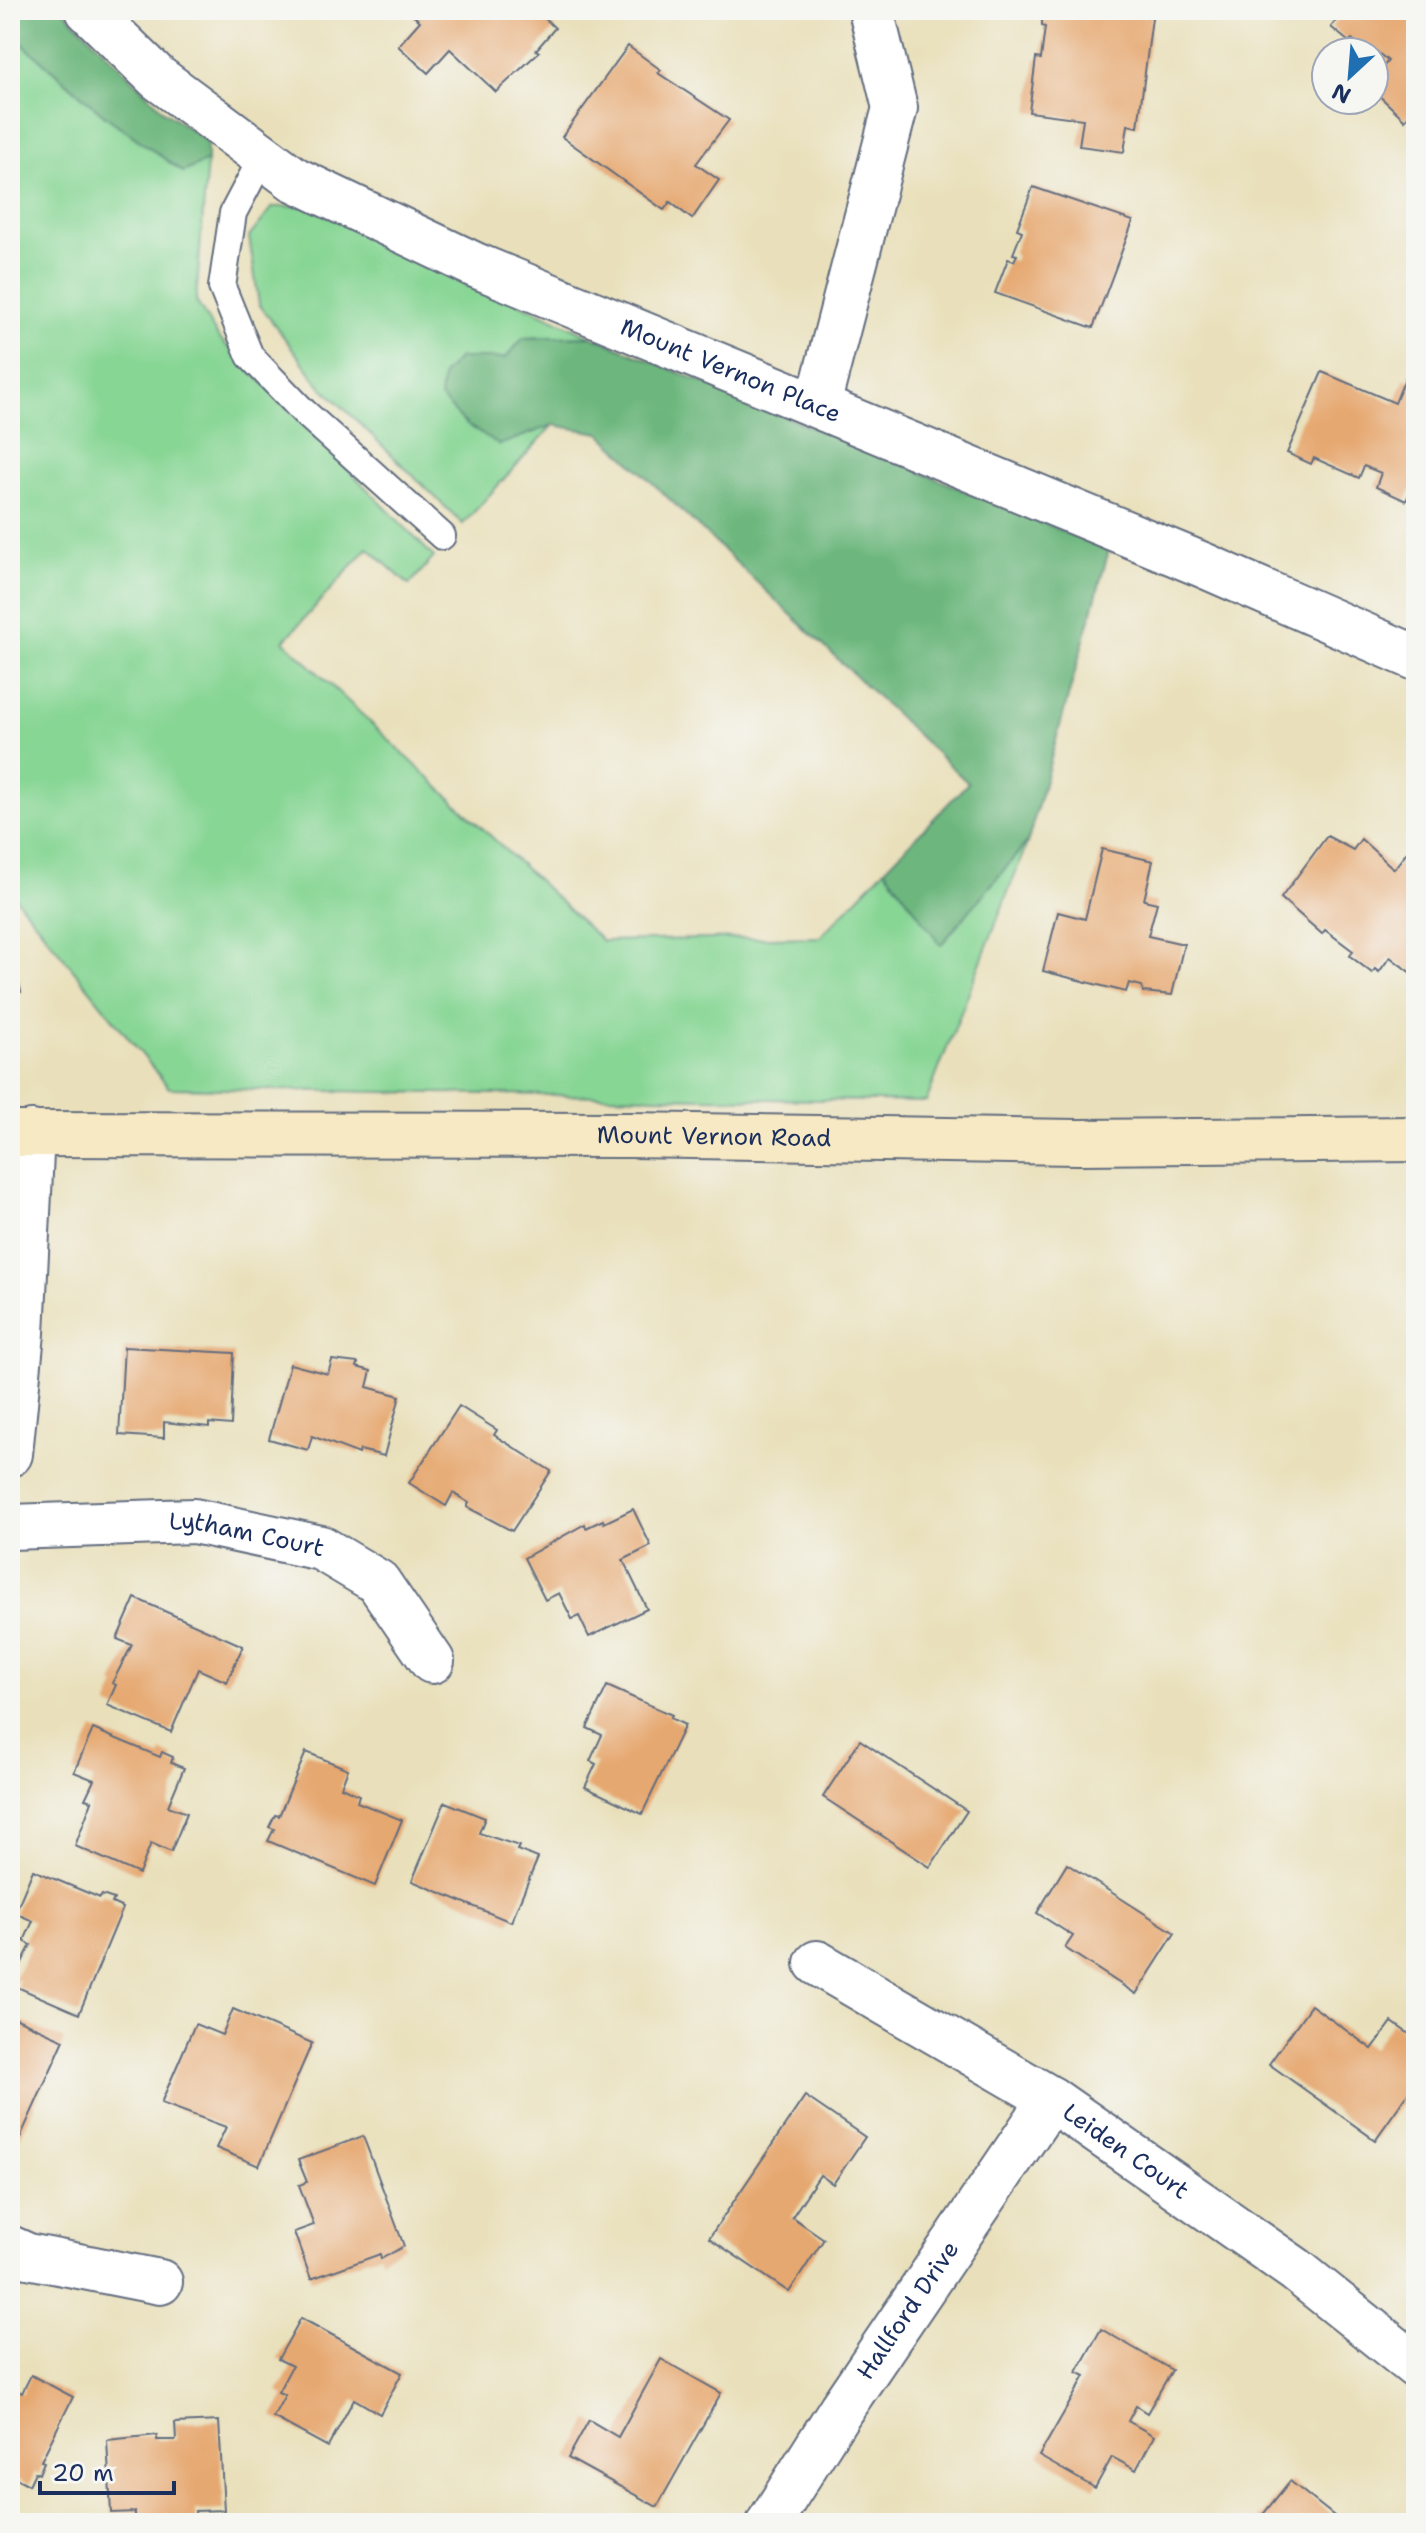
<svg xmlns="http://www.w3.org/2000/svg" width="1426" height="2533" font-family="'Shantell Sans',sans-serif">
<rect width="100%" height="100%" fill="#f6f6f2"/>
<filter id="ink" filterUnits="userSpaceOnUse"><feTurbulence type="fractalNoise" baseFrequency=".0125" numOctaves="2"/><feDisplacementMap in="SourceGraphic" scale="16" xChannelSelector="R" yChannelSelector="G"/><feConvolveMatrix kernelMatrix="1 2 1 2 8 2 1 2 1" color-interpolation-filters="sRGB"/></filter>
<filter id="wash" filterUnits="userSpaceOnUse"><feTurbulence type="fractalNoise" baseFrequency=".006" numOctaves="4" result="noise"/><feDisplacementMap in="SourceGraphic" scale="32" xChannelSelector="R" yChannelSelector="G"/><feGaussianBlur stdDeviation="1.8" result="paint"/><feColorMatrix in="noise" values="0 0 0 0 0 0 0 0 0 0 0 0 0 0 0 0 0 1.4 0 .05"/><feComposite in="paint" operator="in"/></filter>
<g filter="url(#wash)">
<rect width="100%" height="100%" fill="#e9e0bb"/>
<g fill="#87d694" stroke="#518279" stroke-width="2">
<polygon points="10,33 104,115 182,171 207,161 196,301 218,337 434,557 409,585 368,548 284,641 602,941 820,937 885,869 941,944 1028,841 926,1102 169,1088 10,891"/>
<polygon points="307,206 591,336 523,338 506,358 460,358 498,445 553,425 463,524 320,385 259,304 249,237 273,207"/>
</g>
<g fill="#6db77e" stroke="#44736e" stroke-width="2">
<polygon points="10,10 63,10 164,111 207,141 207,161 183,172 104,115 10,33"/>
<polygon points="591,336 1109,550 1028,841 941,945 885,869 968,783 600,433 553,425 499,445 467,425 440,397 443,374 459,358 506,358 523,338"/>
</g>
<g id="blocks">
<g fill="#e6a871">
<polygon points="407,10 536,10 555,28 536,50 539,52 496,92 450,49 428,73 398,46 420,21"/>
<polygon points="1042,10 1153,10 1138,127 1128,125 1124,152 1079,146 1083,119 1029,112 1036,58 1041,59 1045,27 1042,26"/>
<polygon points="1334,10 1416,10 1416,107 1405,120 1374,91 1374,78 1388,61 1373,49 1367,52 1352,39 1349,42 1331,27 1339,17"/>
<polygon points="628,46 661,70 658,73 729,120 696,164 719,180 692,219 670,202 664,210 562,137"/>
<polygon points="1033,187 1133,221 1093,328 995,293 1008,259 1014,261 1017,255 1013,254 1022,231 1017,229"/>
<polygon points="1322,372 1395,403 1405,378 1416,383 1416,479 1406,501 1376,487 1381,473 1364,466 1359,478 1314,458 1311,464 1287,453"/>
<polygon points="1327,836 1353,850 1361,839 1394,869 1406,853 1416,860 1416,967 1411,973 1390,957 1379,972 1375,969 1372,973 1350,956 1353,951 1325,930 1322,934 1281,898"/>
<polygon points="1102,849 1153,861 1144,900 1157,903 1148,936 1184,944 1172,995 1143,992 1142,986 1129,983 1126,992 1043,971 1058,912 1085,919"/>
<polygon points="10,942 21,992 10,994"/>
<polygon points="124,1347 234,1353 231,1425 209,1423 209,1427 164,1422 164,1438 119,1435"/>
<polygon points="332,1360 358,1363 357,1367 371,1371 367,1387 400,1396 384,1456 360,1450 359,1454 312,1436 308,1450 269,1439 290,1364 328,1374"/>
<polygon points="459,1406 497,1430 494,1435 551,1471 512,1531 467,1507 469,1503 453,1493 446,1506 409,1483"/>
<polygon points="633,1509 651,1546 623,1560 647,1609 589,1637 579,1616 572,1619 559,1593 545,1600 524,1558 585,1524 586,1528 603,1520 604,1523"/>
<polygon points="135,1598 243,1646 227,1682 198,1669 171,1732 107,1705 116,1685 112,1683 132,1645 117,1639"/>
<polygon points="607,1686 672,1715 670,1718 685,1725 642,1814 585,1787 596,1764 590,1761 602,1735 587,1728"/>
<polygon points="93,1729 160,1757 162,1752 173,1757 171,1763 184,1768 168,1806 187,1813 171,1852 151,1843 139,1874 75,1846 92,1801 85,1799 94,1780 74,1772"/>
<polygon points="860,1740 967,1811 930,1867 823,1797"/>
<polygon points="306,1752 348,1769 341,1787 359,1795 357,1802 402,1820 375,1886 268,1841 274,1829 269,1827 275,1815 279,1816"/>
<polygon points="445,1802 485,1818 479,1833 519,1846 517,1850 538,1858 511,1922 412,1881"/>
<polygon points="1067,1864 1175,1933 1136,1994 1065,1948 1073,1936 1037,1913"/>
<polygon points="33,1870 100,1898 102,1895 114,1899 112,1903 123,1908 79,2014 17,1987 19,1980 14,1978 31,1945 24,1941 33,1921 15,1913"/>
<polygon points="1311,2005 1372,2049 1392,2022 1416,2039 1416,2082 1375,2140 1269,2064"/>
<polygon points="233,2009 312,2043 259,2166 216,2148 226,2127 161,2103 195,2024 222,2035"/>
<polygon points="10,2016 64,2040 19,2140 10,2136"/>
<polygon points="805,2096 865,2137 833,2184 820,2175 792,2217 824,2239 789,2292 709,2238"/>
<polygon points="363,2136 404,2246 381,2259 380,2254 311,2279 294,2232 314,2225 299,2185 307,2182 298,2160"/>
<polygon points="301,2318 402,2373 380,2414 354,2399 328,2447 273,2417 285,2395 278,2392 292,2366 278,2359"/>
<polygon points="1101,2329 1172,2370 1147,2413 1136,2406 1128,2421 1154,2436 1136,2470 1112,2457 1095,2488 1039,2456 1085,2376 1077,2372"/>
<polygon points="661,2359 721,2393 657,2507 568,2458 589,2420 618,2437"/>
<polygon points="31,2375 73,2397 41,2461 44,2462 39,2474 35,2472 29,2485 10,2475 10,2387 22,2393"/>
<polygon points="219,2421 224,2510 195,2511 196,2523 135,2523 135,2512 111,2513 107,2440 157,2435 157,2440 176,2440 175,2423"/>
<polygon points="1290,2481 1343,2523 1256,2523"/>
</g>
</g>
</g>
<g filter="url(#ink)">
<use href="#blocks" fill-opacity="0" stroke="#636d7f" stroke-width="2"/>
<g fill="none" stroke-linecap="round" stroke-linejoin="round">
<defs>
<polyline id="lane" points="263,156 233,213 222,287 250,356 304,412 442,536"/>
<g id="street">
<path id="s1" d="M88,10L158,78L294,179L475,265L1203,565L1416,658"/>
<polyline points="818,405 895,108 871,10"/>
<polyline points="10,1454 22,1333 32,1133"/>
<path id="s2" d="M10,1527L194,1521L321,1548L378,1582L432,1661"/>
<path id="s3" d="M817,1963L1051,2099L1296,2270L1416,2366"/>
<polyline points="10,2248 28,2256 160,2282"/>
<path id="s4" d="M769,2523L841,2409L1051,2099"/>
</g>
<g id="secondary">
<path id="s5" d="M10,1134L629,1135L1079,1142L1416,1139"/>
</g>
</defs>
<use href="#lane" stroke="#636d7f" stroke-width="30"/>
<use href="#street" stroke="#636d7f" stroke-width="48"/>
<use href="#secondary" stroke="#636d7f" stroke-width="48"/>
<use href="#lane" stroke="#fff" stroke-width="26"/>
<use href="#street" stroke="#fff" stroke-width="44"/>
<use href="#secondary" stroke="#f7e9c3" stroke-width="44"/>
</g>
</g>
<g text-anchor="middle" stroke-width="8" stroke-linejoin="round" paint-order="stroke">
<g font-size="24" fill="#1b2f5e" stroke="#f6f6f2">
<text dy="8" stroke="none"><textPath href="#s1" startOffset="744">Mount Vernon Place</textPath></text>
<text dy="8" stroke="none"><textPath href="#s5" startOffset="704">Mount Vernon Road</textPath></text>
<text dy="8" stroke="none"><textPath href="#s2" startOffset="238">Lytham Court</textPath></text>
<text dy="8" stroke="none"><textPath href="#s3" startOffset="362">Leiden Court</textPath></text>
<text dy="8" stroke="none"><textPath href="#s4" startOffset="254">Hallford Drive</textPath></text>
</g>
</g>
<rect width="1426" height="2533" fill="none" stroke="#f6f6f2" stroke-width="40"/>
<g transform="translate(1350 76) rotate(206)"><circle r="38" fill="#f6f6f2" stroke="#9ea6b7" stroke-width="2"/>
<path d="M0-6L14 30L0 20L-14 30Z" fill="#1f6fb2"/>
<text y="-12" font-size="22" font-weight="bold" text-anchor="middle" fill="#1b2f5e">N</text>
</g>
<path d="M40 2481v12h134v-12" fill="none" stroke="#1b2f5e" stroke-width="4"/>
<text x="52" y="2481" font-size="24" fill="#1b2f5e" stroke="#f6f6f2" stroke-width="6" paint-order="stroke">20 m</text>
</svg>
